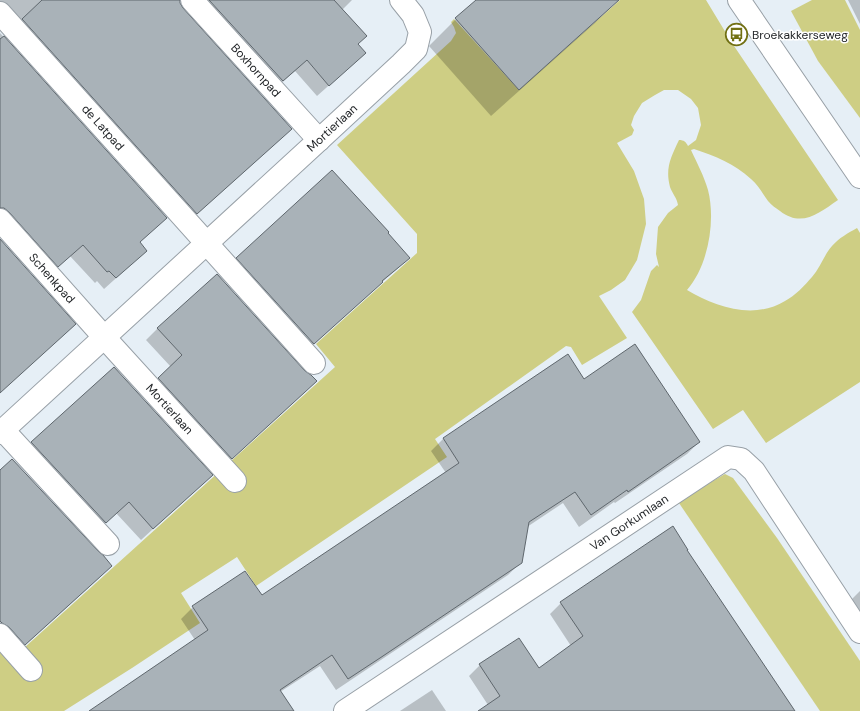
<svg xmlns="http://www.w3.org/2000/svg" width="860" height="711" font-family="'DM Sans',sans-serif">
<rect width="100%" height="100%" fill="#e6eff6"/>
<g fill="#cece84">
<path d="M620,0H706L732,43L838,200C819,213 802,228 780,211C776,208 771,205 768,201C763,194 758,185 751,179C735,164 715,156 694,149L691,150C697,163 704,176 708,190C716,221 708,266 687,290C715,307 754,320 785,301C795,296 805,285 812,277C820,268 824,255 832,246C839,238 848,233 857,228L860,233V382L766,443L743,410L713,429L632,312L641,300L651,271L657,265L659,267L656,254L658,227L668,213L678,205C677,198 672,193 670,187C665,168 671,157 679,140C684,140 686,142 688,146L696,140L701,125L698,108L691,99L678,90H664L655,95L642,103L634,116L631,125L634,130L632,135L617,143L634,171L644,199L646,224L637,260L625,280L611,290L599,296L627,338L582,365L571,347L566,346L435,439L447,457L256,586L237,557L181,593L200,623L132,668L64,711H0V631L24,648L335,367L316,344L417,253V234L337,145L451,41L456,33L454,27L451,22L454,19L519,90Z"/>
<polygon points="812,0 845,0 860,30 860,118 818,61 791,11"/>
<polygon points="725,474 733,478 777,538 860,661 860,711 820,711 679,503 711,482"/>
</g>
<g fill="#0003">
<polygon points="0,0 179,0 179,2 279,140 185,225 0,13"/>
<polygon points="186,0 352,0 342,10 357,44 353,64 317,96 295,71 271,92"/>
<polygon points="477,0 618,0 595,23 491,116 429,46 456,19"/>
<polygon points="848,0 860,0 860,24"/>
<polygon points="0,33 166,218 139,243 134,262 104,289 97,281 95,283 70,256 46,277 0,226"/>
<polygon points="386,234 409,258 396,270 381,283 301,356 225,270 237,258"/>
<polygon points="158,328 304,393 219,470 147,390 171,367 146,340"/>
<polygon points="568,356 584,380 699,442 687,454 615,503 614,502 579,527 563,503 527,527 521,562 508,575 336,690 320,666 280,692 293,711 90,711 195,640 181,619 193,607 262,597 446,473 431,451 443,439"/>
<polygon points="32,443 212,475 141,540 116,513 93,534 20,454"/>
<polygon points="0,471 99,578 13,656 0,642"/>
<polygon points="686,550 794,711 480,711 488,705 469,676 480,665 538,669 571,646 550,614 561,603"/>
<polygon points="860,591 860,624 847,604"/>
<polygon points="432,690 446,711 400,711"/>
</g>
<g fill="#a9b2b8" stroke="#5f676d">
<polygon points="42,0 180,0 180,3 183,8 292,129 197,214 22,19"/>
<polygon points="209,0 334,0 367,36 358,44 366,53 329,86 307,60 283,81"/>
<polygon points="476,0 619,0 519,90 455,18"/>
<polygon points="4,36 167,218 140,242 147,251 116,278 109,271 107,272 83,245 58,267 9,212 4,208 0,208 0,39"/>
<polygon points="332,170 389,232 388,233 410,258 382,281 383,282 314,344 236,258"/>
<polygon points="0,239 76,324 0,393"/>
<polygon points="217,274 305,371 311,375 317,381 232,459 158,378 182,355 157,328"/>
<polygon points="635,344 700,442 628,492 627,490 591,515 575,492 529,522 522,563 380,658 348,679 332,655 280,690 294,711 89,711 208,630 192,606 245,571 262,595 459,463 443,438 568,354 584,379"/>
<polygon points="114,367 213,475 153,529 129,502 106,523 31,442"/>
<polygon points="12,459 99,552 103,555 112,566 25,645 9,627 2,623 0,621 0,470"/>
<polygon points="673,526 688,550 687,550 795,711 478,711 500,696 479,664 519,638 539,668 583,636 560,602"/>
</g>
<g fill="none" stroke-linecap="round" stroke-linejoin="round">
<defs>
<g id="pedestrian">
<path id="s1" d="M192,0L319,140"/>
<path id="s2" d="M0,13L314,363"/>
<path id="s3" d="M0,220L104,337L235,481"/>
<polyline points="3,430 108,544"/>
<polyline points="0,635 31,670"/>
</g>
<g id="minor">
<path id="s4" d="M0,433L319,140L401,64L416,49L420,32L413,15L401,0"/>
<path id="s5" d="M345,711L728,457L741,459L754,471L860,632"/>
</g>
<polyline id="tertiary" points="739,0 860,177"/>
</defs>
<use href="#pedestrian" stroke="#98a0a7" stroke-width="24"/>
<use href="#minor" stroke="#98a0a7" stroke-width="24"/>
<use href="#tertiary" stroke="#98a0a7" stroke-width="24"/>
<use href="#pedestrian" stroke="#fff" stroke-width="22"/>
<use href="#minor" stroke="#fff" stroke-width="22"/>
<use href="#tertiary" stroke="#fff" stroke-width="22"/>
</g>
<defs>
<symbol id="bus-ring" viewBox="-11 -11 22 22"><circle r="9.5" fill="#fff" stroke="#717013" stroke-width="1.5"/><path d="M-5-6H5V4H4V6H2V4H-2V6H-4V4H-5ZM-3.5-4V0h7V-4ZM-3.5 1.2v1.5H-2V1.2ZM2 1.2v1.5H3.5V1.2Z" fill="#717013"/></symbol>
</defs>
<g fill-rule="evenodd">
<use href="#bus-ring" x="724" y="22" width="25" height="25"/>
</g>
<g text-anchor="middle" stroke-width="3" stroke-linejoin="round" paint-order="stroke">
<g font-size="12" fill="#1e2124" stroke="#fff" text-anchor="start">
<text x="752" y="39">Broekakkerseweg</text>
</g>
<g font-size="12" fill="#1e2124" stroke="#fff">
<text dy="4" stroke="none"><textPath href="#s1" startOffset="95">Boxhornpad</textPath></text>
<text dy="4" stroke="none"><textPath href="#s2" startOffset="154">de Latpad</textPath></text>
<text dy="4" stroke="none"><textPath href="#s4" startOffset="451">Mortierlaan</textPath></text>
<text dy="4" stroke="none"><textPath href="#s3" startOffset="78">Schenkpad</textPath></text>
<text dy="4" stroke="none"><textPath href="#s3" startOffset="254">Mortierlaan</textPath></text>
<text dy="4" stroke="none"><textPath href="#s5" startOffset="341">Van Gorkumlaan</textPath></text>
</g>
</g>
</svg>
